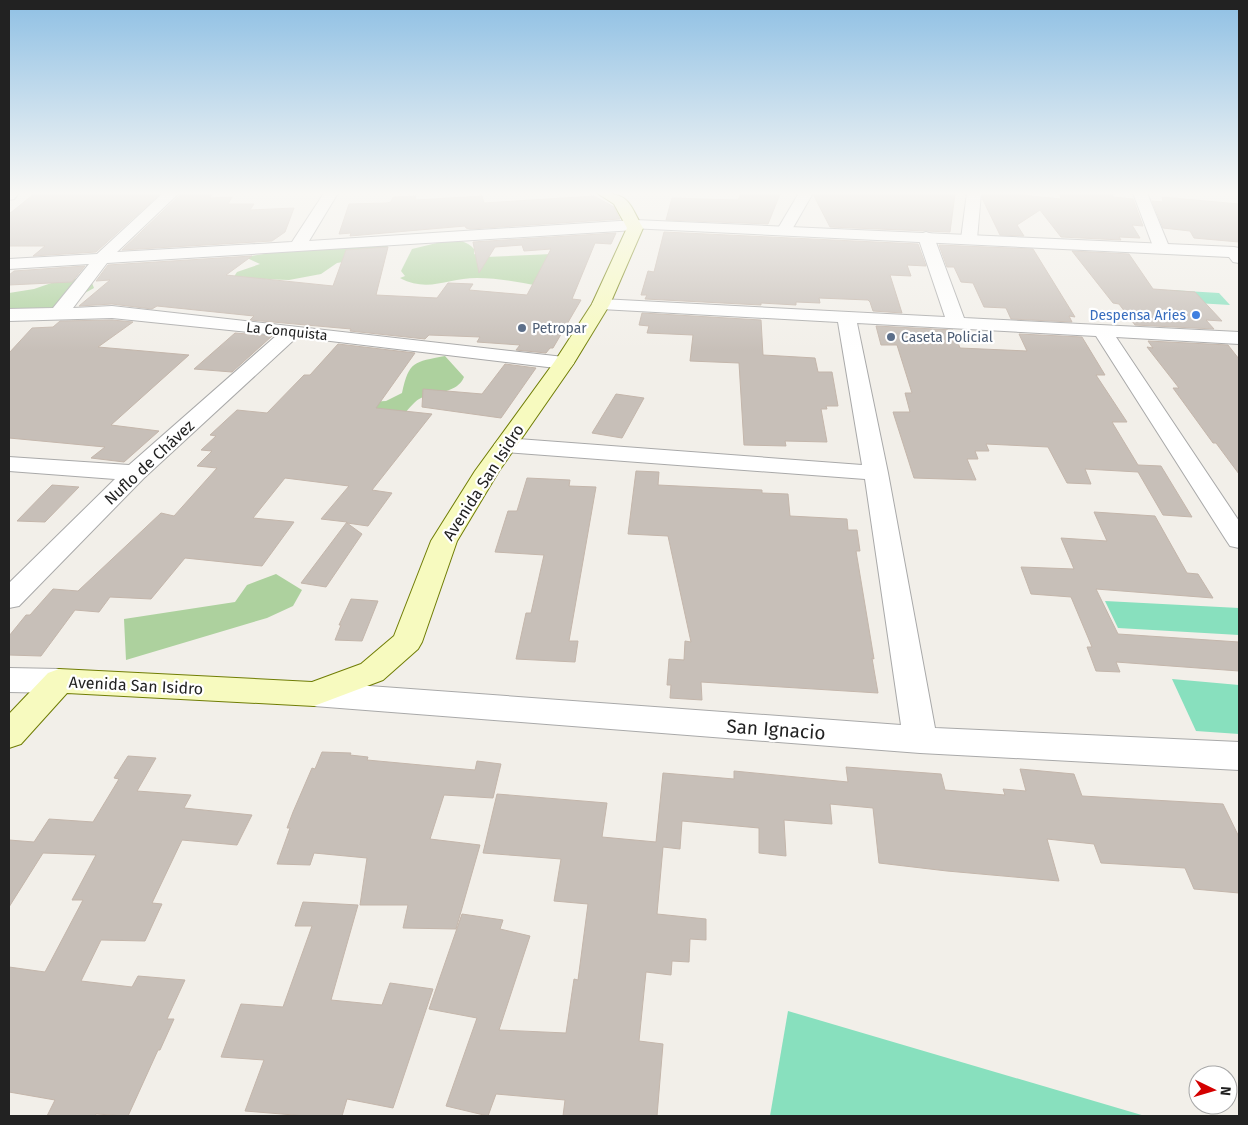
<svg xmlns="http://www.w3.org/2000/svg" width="1248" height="1125" font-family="'Fira Sans',sans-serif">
<rect width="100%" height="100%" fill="#f2efe9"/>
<g fill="#add19e">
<path d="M449,240C459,240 467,241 474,249V254L485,257L552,254L539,286C518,282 498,278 477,278C448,278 428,293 400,278L405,276L401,271L412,249Z"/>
<polygon points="336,243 385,243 388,247 367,258 337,263 321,274 289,280 233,278 237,272 260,264 245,257"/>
<polygon points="90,278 94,288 59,307 9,314 9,293 34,289 63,279"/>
<path d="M445,356L464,377C458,393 435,392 421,398C416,400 410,407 406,412L334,404L386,401L402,393C409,361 414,362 445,356Z"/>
<polygon points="276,574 302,590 293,606 267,618 126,660 124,619 235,602 247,585"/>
</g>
<g fill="#88e0be">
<polygon points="1170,290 1219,293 1230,305 1179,302"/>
<polygon points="1105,601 1239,608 1239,635 1118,628"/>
<polygon points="1172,679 1239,685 1239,734 1196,731"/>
<polygon points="788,1011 1145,1116 770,1116"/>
</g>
<g fill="#c7bfb8" stroke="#c4b6ab">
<polygon points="34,194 160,194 96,252 33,256 45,246 9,246 9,214"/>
<polygon points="181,194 212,194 210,198 232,197 228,204 254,204 250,210 294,208 285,232 272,241 122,250"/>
<polygon points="741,194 780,194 768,224 666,220 672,198 738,200"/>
<polygon points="815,194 955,194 950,232 830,227 814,196"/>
<polygon points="983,194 1011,194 1061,199 1060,194 1112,194 1113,197 1133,199 1143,226 1132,225 1140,238 1119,237 1121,240 1061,237 1040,210 1017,225 1024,236 1000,235 982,198"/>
<polygon points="416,196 415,200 482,196 484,203 594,196 614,207 620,219 470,229 466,228 465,226 350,236 351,233 339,234 349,204 386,203 391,202 393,197"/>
<polygon points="1162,197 1239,204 1239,242 1194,238 1190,231 1163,228 1152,201 1163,202"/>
<polygon points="664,232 918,244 926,266 907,265 911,276 890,275 902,313 873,311 870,302 868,300 819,298 820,303 796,302 796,305 761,303 761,305 645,299 647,295 641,295 648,271 654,272"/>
<polygon points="616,233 611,244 595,243 572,299 581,300 553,348 550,348 546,353 516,350 520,345 477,342 480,337 429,335 425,339 350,331 351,329 250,320 254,316 157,306 152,309 112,304 79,306 110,280 96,281 108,265 252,256 226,275 333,286 346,250 388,247 376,295 437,298 448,283 473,284 469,290 527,295 551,249 524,251 522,245 495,247 479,273 473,242"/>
<polygon points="939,245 1033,249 1075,317 1069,316 1072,322 1011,319 1006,308 984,307 973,283 961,282 954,267 947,267"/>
<polygon points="1072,251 1129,254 1153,289 1195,292 1222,321 1206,320 1214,329 1135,325 1119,304 1113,303"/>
<polygon points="85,266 72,282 9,285 9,275 14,271"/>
<polygon points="642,313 761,320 763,355 815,358 818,372 832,372 838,406 826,406 827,409 821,409 827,442 785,441 786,446 744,445 739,363 690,361 693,335 647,333 649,326 639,325"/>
<polygon points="112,320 133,322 98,347 189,355 111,425 159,431 124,462 91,458 105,447 9,438 9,353 32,328 53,327 60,321"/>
<polygon points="876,326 953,330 960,348 1027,351 1019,334 1082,337 1105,375 1096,375 1127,422 1112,422 1138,465 1161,466 1192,517 1163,515 1138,472 1085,469 1091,484 1067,483 1048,447 986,444 989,451 975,451 978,459 967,459 976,480 914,478 893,412 910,412 905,393 912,393 897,345 881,345"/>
<polygon points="235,333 272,336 232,372 194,369"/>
<polygon points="1148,341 1228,345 1239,359 1239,474 1216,443 1213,443 1173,388 1179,388 1147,347 1153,348"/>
<polygon points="338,344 415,353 376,408 432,414 372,490 392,493 368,526 347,523 362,534 326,587 301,583 347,522 321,519 349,486 285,478 253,518 294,522 262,566 185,558 151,599 110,597 99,612 75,610 41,656 9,655 9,636 26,615 30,615 53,589 78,591 161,513 174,516 217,468 197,466 212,451 201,450 216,436 210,435 237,410 267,413 304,375 310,375"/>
<polygon points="505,364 536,368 501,418 422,407 423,389 482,394"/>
<polygon points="616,394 644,398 622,438 592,433"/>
<polygon points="636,471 659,472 658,485 762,490 762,493 788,494 790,516 847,519 848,530 857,530 860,551 856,551 874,659 872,658 878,693 701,682 702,700 670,698 671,685 667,685 669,659 684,660 685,641 691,642 668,536 628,534"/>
<polygon points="527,478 570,480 569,486 596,487 569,641 578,641 575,662 516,659 526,613 531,613 544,555 495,552 508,511 517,511"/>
<polygon points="52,485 79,487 45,522 17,521"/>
<polygon points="1094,512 1155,516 1187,573 1198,574 1213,598 1096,589 1118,634 1239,642 1239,671 1116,662 1120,672 1096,671 1087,647 1092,647 1071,597 1031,594 1021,567 1074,569 1061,538 1107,541"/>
<polygon points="351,599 378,601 362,641 335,640 341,625 339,625"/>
<polygon points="322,752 351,753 350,755 368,757 367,760 475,770 477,761 501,764 493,798 444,795 430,839 480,845 456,929 403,928 408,905 360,905 367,858 314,853 310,865 277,864 290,828 287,828 293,812 312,768 315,769"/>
<polygon points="128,756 156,758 137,791 191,795 184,808 252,815 237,845 182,840 152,903 162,904 145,941 101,940 81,981 132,987 138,976 185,980 167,1019 174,1019 160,1050 158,1050 128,1116 96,1114 95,1116 47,1116 55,1100 9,1092 9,967 45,972 83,900 72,900 96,855 43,853 9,907 9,840 34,842 49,819 93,822 119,779 114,778"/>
<polygon points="846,767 941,774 945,790 1005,795 1003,789 1026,791 1020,769 1074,774 1082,796 1223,804 1239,837 1239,893 1194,889 1185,868 1101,863 1094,844 1047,839 1059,881 947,871 879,863 873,808 830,804 832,824 784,820 786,856 759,853 759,828 682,821 680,849 663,847 657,914 706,919 706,940 690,939 689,962 672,961 671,975 646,972 639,1041 663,1044 657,1116 563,1116 565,1100 496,1094 488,1116 446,1106 477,1018 429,1009 462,914 503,920 500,929 530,936 499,1030 566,1033 574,979 578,980 588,904 554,901 561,859 483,853 497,794 607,803 602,837 656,842 663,773 734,779 734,771 848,782"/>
<polygon points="303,902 358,905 331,1000 382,1005 390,983 433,989 393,1108 347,1099 342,1116 306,1116 245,1111 264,1060 221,1057 241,1004 283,1007 312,926 295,926"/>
</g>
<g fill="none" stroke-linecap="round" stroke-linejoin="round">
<defs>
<g id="minor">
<polygon points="9,193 19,193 14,199 9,200"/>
<polygon points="163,193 179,193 117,252 292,242 324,193 338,193 309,241 635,220 640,222 643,225 640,228 635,230 107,263 73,308 112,306 564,357 571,359 574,363 571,367 564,369 297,337 144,478 19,606 9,608 9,583 115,479 9,471 9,457 129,465 277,335 112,318 9,321 9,309 53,308 89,264 9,269 9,259 97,254"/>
<polygon points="799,193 813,193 790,233 780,233 777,230"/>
<polygon points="967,193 981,193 977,239 975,242 963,242 961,239"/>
<polygon points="1133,193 1147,193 1170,249 1168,252 1156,252 1154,249"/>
<polygon points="926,232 932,234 934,237 964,318 1239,332 1239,344 1116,337 1239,521 1239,548 1230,546 1226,540 1096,336 857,323 888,473 935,728 1239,742 1239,770 920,753 314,706 303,702 298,694 303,686 314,682 901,725 865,479 506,452 498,450 494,445 498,440 506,438 862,465 838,322 601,309 595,308 592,304 595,300 601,299 945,317 918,237 920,234"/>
</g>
<g id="tertiary">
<polygon points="635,220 1234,247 1239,248 1239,263 1233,262 1229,257 630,228 627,225 630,222"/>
<polygon points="9,668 59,669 70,673 75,681 70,689 59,693 9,692"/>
</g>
<path id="secondary" d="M597,193C630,193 628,202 643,228L610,304L574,363L499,471L457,541L422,642L418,649L383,680L314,706L67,693L21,744L9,748V714L48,673L59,669L312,682L361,664L394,636L431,541L475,471L555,361L592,304L627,228L614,204Z"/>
</defs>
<use href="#minor" stroke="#a9a9a9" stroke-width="2"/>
<use href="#tertiary" stroke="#a9a9a9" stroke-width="2"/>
<use href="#secondary" stroke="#707d05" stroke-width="2"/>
<use href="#minor" fill="#fff" fill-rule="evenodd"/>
<use href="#tertiary" fill="#fff" fill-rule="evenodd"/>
<use href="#secondary" fill="#f7fabf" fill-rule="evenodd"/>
</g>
<linearGradient id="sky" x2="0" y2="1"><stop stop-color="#8fc0e4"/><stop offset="0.55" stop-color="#f9f8f5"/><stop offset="1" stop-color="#f9f8f5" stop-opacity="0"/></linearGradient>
<rect width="1248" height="351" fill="url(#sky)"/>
<circle fill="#3f7fe0" stroke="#fff" stroke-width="2" cx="1196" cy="315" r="5"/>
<g fill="#5c6f8a" stroke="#fff" stroke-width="2">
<circle cx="522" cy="328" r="5"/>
<circle cx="891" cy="337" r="5"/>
</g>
<g text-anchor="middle" stroke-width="4.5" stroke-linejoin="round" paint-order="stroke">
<g font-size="14" fill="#366cbe" stroke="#fff" text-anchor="end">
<text x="1186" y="320">Despensa Aries</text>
</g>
<g font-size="14" fill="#4e5e75" stroke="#fff" text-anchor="start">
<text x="532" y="333">Petropar</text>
<text x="901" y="342">Caseta Policial</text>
</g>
<g font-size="14" fill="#222" stroke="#fff">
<text transform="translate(287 331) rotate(6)" y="5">La Conquista</text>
</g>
<g font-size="16" fill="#222" stroke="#fff">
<text transform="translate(149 462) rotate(-43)" y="6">Nuflo de Chávez</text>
<text transform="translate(483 482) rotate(-57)" y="6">Avenida San Isidro</text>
<text transform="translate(136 685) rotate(3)" y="6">Avenida San Isidro</text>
</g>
<g font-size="19" fill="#222" stroke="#fff">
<text transform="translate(776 729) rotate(4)" y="7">San Ignacio</text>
</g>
</g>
<rect width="1248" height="1125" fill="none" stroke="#222222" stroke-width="20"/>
<g transform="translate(1213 1090) rotate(95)"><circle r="24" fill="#ffffff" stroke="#a7a7a7"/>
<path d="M0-4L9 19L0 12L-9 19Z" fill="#d40000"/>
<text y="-8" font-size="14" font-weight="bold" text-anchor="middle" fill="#222222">N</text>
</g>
</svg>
